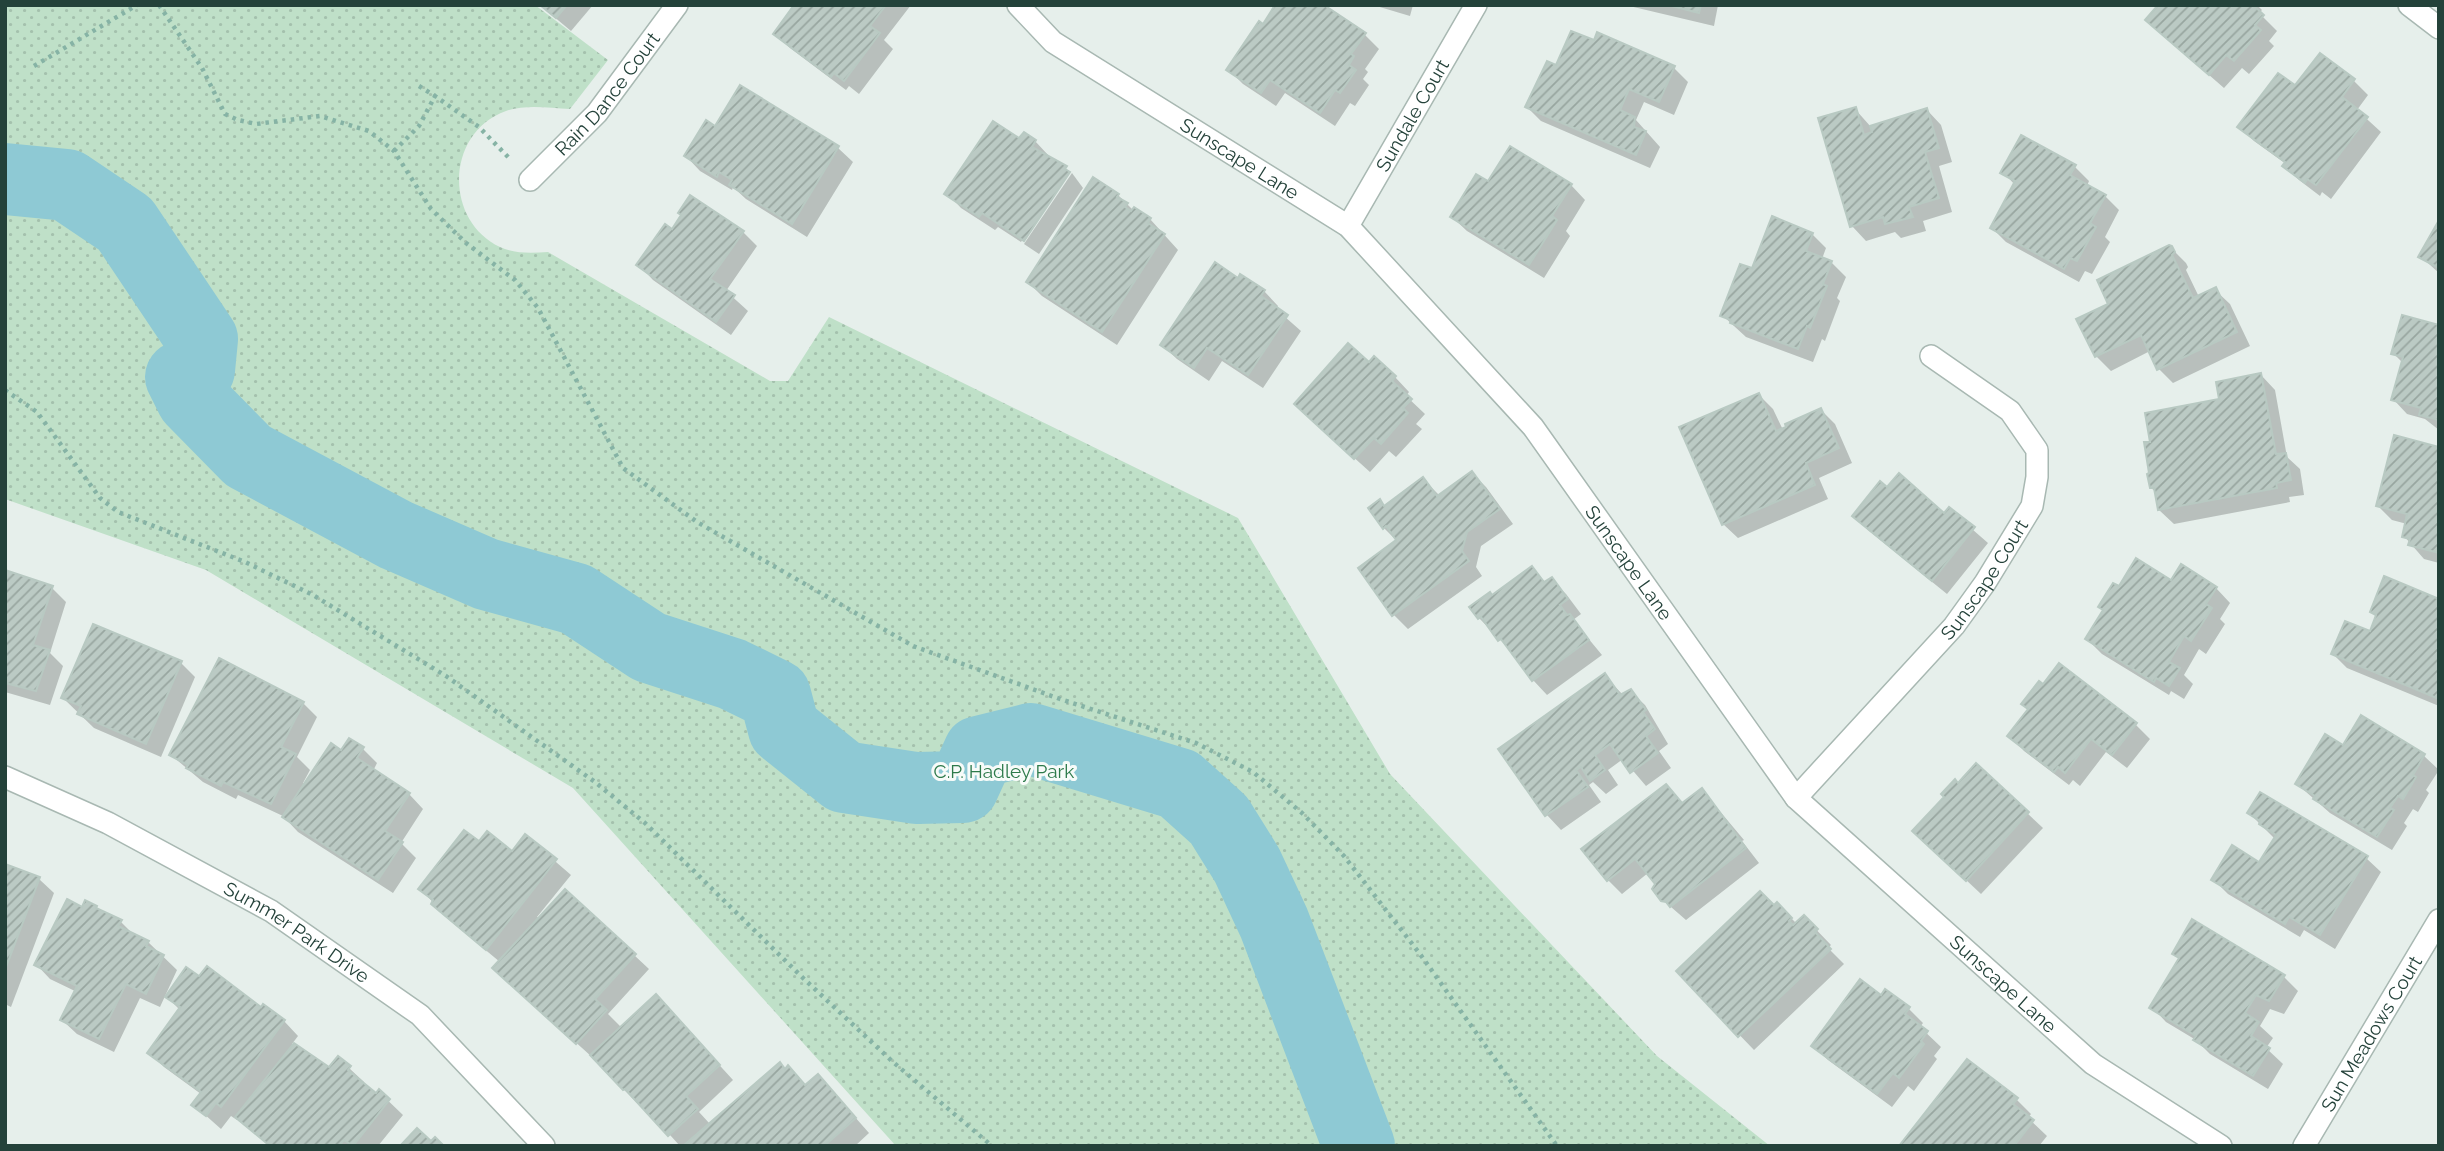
<svg xmlns="http://www.w3.org/2000/svg" width="2444" height="1151" font-family="Raleway,sans-serif">
<defs>
<pattern id="park-dots" width="8" height="8" patternUnits="userSpaceOnUse" patternTransform="scale(1.75)"><rect width="8" height="8" fill="#bfe0c8"/><path d="M2 2h.1M6 6h.1" fill="none" stroke="#a4c1ad" stroke-width="1.8" stroke-linecap="round"/></pattern>
<pattern id="building-hatch" width="6" height="6" patternUnits="userSpaceOnUse" patternTransform="scale(1.75)"><rect width="6" height="6" fill="#bbcac4"/><path d="M-1 1l2-2M0 6l6-6M5 7l2-2" fill="none" stroke="#98a6a0"/></pattern>
</defs>
<rect width="100%" height="100%" fill="#e6efeb"/>
<path fill="url(#park-dots)" d="M5,5H535L608,60L570,109C549,108 526,104 506,111C446,132 443,220 500,247C515,254 532,253 548,252L770,381H788L829,317L1238,518L1390,774L1657,1056L1770,1146H896L573,788L206,570L5,499Z"/>
<g fill="#0003">
<polygon points="540,5 593,5 571,31"/>
<polygon points="795,5 911,5 884,40 893,49 859,94 849,86 846,90 790,48 775,34"/>
<polygon points="1321,5 1365,35 1379,49 1365,69 1368,72 1363,79 1369,85 1355,106 1350,103 1335,126 1285,93 1276,106 1243,84 1228,69 1263,27"/>
<polygon points="1373,5 1413,5 1410,16"/>
<polygon points="1625,5 1718,5 1714,26"/>
<polygon points="2160,5 2257,5 2262,10 2259,13 2277,31 2269,41 2274,46 2249,74 2242,68 2224,88 2162,34"/>
<polygon points="2320,55 2354,81 2368,95 2357,110 2381,132 2331,199 2322,192 2320,196 2299,180 2284,166 2286,164 2254,141 2240,127 2296,88"/>
<polygon points="1557,67 1674,68 1688,82 1674,115 1644,102 1636,120 1660,147 1650,168 1541,121 1527,107"/>
<polygon points="740,87 838,148 853,162 807,237 746,199 733,187 732,190 700,171 686,156 715,128"/>
<polygon points="1855,109 1871,127 1927,110 1941,125 1952,162 1939,166 1952,212 1923,221 1926,231 1901,238 1895,232 1866,241 1852,226"/>
<polygon points="1020,141 1035,141 1049,156 1048,158 1071,172 1068,172 1021,242 998,227 995,230 961,208 947,193"/>
<polygon points="2075,167 2089,181 2087,186 2105,196 2119,210 2105,237 2110,242 2092,274 2085,271 2079,282 2006,242 1992,228 2015,185 2003,172"/>
<polygon points="1072,173 1083,188 1039,254 1024,244"/>
<polygon points="1489,183 1571,185 1585,200 1566,231 1570,236 1544,278 1467,231 1452,217"/>
<polygon points="1118,195 1133,210 1150,219 1178,250 1117,345 1042,296 1028,282"/>
<polygon points="2439,224 2439,273 2420,256"/>
<polygon points="672,231 743,232 757,246 726,291 748,311 731,335 653,280 639,265"/>
<polygon points="1812,234 1826,248 1822,259 1831,262 1846,277 1837,298 1840,301 1825,341 1822,339 1813,362 1746,337 1722,315 1753,270"/>
<polygon points="2171,248 2186,263 2188,267 2186,270 2199,297 2215,290 2230,304 2250,346 2173,383 2159,369 2150,351 2111,371 2096,356 2110,304"/>
<polygon points="1238,280 1264,291 1278,306 1276,309 1301,331 1263,388 1222,361 1209,381 1177,359 1162,345"/>
<polygon points="2439,327 2439,430 2425,419 2407,414 2393,399 2403,363 2393,353"/>
<polygon points="1369,364 1395,377 1409,392 1406,396 1425,414 1416,424 1422,429 1396,457 1389,451 1370,472 1311,419"/>
<polygon points="2261,375 2275,390 2287,457 2300,469 2304,495 2289,497 2290,502 2174,524 2159,510 2156,492 2151,488 2152,443"/>
<polygon points="1759,395 1773,409 1783,430 1821,410 1835,424 1852,463 1819,478 1828,499 1738,538 1723,524"/>
<polygon points="2439,448 2439,563 2424,559 2404,536 2407,524 2392,520 2378,506"/>
<polygon points="1472,473 1486,487 1513,524 1481,546 1476,567 1482,576 1408,629 1394,615 1360,569 1397,541 1384,528 1380,502 1385,507 1423,479 1440,496"/>
<polygon points="1949,509 1988,543 1947,594 1868,530 1854,516 1944,515"/>
<polygon points="1532,568 1546,583 1551,580 1566,594 1581,614 1573,620 1602,655 1547,695 1533,680 1514,654 1479,618 1492,597"/>
<polygon points="5,572 52,588 66,602 50,653 63,666 50,705 5,692"/>
<polygon points="2216,588 2230,603 2220,619 2225,624 2206,654 2199,649 2184,675 2193,684 2184,699 2171,691 2169,695 2102,654 2087,639 2120,589"/>
<polygon points="2439,601 2439,706 2347,668 2333,654 2371,633 2377,618 2372,612"/>
<polygon points="181,663 195,677 161,757 94,728 63,698"/>
<polygon points="1605,676 1623,695 1630,691 1645,705 1668,744 1659,751 1671,768 1646,786 1623,759 1608,770 1618,785 1606,794 1593,782 1589,785 1601,802 1561,830 1547,815 1500,749"/>
<polygon points="303,703 317,717 297,757 310,770 303,783 305,785 341,752 349,740 363,749 377,763 373,771 409,794 423,809 401,843 416,858 393,893 298,832 283,816 238,795 236,799 203,782 171,755"/>
<polygon points="2361,718 2424,756 2439,770 2426,790 2429,793 2418,812 2413,809 2404,823 2407,826 2392,850 2330,813 2297,784 2344,747"/>
<polygon points="2135,724 2150,739 2127,768 2106,752 2080,786 2073,780 2069,785 2024,751 2010,736"/>
<polygon points="1976,765 2043,828 1981,894 1929,845 1958,785"/>
<polygon points="1666,786 1683,804 1702,790 1744,840 1742,841 1759,863 1686,920 1663,900 1657,884 1648,873 1622,894 1608,880"/>
<polygon points="2249,813 2366,858 2381,872 2335,949 2304,930 2300,937 2228,894 2214,880 2260,864 2275,839"/>
<polygon points="526,836 571,875 537,917 634,955 649,969 608,1014 622,1028 670,1011 733,1080 699,1112 710,1124 785,1070 806,1087 832,1091 869,1133 855,1146 680,1146 640,1102 638,1104 592,1057 509,982 500,962 447,918 420,888 479,844 513,853"/>
<polygon points="5,866 39,879 54,893 11,1007 5,1004"/>
<polygon points="86,902 121,922 135,936 148,942 177,970 160,1007 140,998 114,1052 77,1034 62,1020 77,992 50,979 36,964"/>
<polygon points="1777,904 1797,924 1804,917 1831,945 1828,948 1844,964 1754,1050 1678,971"/>
<polygon points="2174,953 2284,977 2298,991 2284,1014 2270,1009 2260,1026 2273,1038 2266,1048 2283,1064 2268,1089 2210,1054 2196,1040 2166,1022 2152,1007 2180,960"/>
<polygon points="167,997 261,1009 284,1021 298,1036 292,1044 330,1069 349,1068 364,1082 362,1084 376,1096 379,1092 403,1115 378,1146 269,1146 238,1118 237,1120 231,1116 221,1129 194,1105 201,1094 164,1067 149,1052 180,1010"/>
<polygon points="1909,1009 1923,1023 1920,1027 1941,1047 1934,1056 1937,1059 1914,1091 1908,1086 1892,1107 1828,1060 1813,1045"/>
<polygon points="1967,1061 2017,1100 2031,1114 2028,1118 2047,1136 2039,1146 1901,1146"/>
</g>
<g fill="none" stroke-linecap="round" stroke-linejoin="round">
<polyline stroke="#8ec9d4" stroke-width="72" points="5,179 67,185 125,224 202,339 199,370 181,377 192,399 248,456 396,535 486,574 576,599 649,647 732,674 775,695 784,729 844,777 916,788 963,787 979,752 1031,739 1179,784 1219,820 1247,865 1274,923 1359,1146"/>
</g>
<g fill="url(#building-hatch)" stroke="#b8c9c2" stroke-width="2">
<polygon points="540,5 567,5 556,18"/>
<polygon points="794,5 886,5 870,26 880,33 844,81 834,73 831,77 773,34"/>
<polygon points="1275,5 1324,5 1366,33 1351,54 1354,56 1349,65 1356,70 1340,93 1335,90 1320,113 1270,80 1261,93 1226,70 1259,21 1263,24"/>
<polygon points="1668,5 1701,5 1699,13"/>
<polygon points="2158,5 2253,5 2264,15 2255,25 2261,30 2234,61 2226,55 2209,75 2145,20"/>
<polygon points="1571,31 1594,40 1597,32 1675,66 1659,102 1629,89 1620,110 1635,117 1634,127 1646,131 1636,155 1525,107 1547,61 1556,65"/>
<polygon points="2320,53 2355,79 2342,97 2368,117 2316,185 2307,179 2305,183 2282,166 2285,162 2237,127 2278,73 2295,85"/>
<polygon points="740,85 839,146 792,224 729,185 732,180 719,172 717,177 684,156 706,120 715,126"/>
<polygon points="1856,107 1864,135 1872,132 1870,126 1927,108 1939,148 1925,152 1939,198 1909,207 1913,217 1885,224 1883,217 1850,227 1818,118"/>
<polygon points="993,121 1019,138 1024,132 1036,140 1032,147 1067,166 1065,169 1070,172 1024,241 982,213 979,217 944,194"/>
<polygon points="2021,135 2076,165 2070,175 2106,195 2090,223 2096,227 2077,261 2070,258 2064,269 1990,228 2015,181 2000,173"/>
<polygon points="1510,146 1572,184 1552,216 1557,220 1529,265 1450,217 1476,174 1488,181"/>
<polygon points="1093,177 1119,194 1117,197 1128,203 1125,207 1131,211 1134,207 1151,218 1148,223 1165,234 1102,332 1026,282"/>
<polygon points="690,195 744,231 710,279 735,295 716,322 636,265 665,224 672,229 681,215 678,213"/>
<polygon points="1772,216 1813,233 1806,251 1832,261 1823,284 1827,286 1810,328 1807,326 1798,349 1730,323 1731,320 1720,316 1740,264 1752,268"/>
<polygon points="2439,220 2439,268 2418,257"/>
<polygon points="2169,245 2172,246 2175,252 2172,255 2193,298 2216,287 2237,332 2157,370 2141,335 2095,357 2076,319 2108,304 2097,280"/>
<polygon points="1215,262 1238,278 1240,274 1265,290 1261,296 1288,315 1248,375 1207,348 1194,368 1160,345"/>
<polygon points="2402,315 2439,325 2439,420 2419,415 2421,408 2391,400 2403,357 2391,354"/>
<polygon points="1348,343 1369,362 1374,356 1396,376 1392,381 1412,399 1403,408 1408,413 1381,444 1374,438 1354,459 1294,404"/>
<polygon points="2261,373 2276,454 2286,453 2291,480 2276,483 2277,488 2158,510 2154,488 2150,488 2147,474 2149,473 2144,442 2150,442 2145,413 2219,399 2216,382"/>
<polygon points="1759,393 1776,431 1786,427 1785,424 1821,408 1839,448 1806,463 1815,485 1722,525 1679,427"/>
<polygon points="2394,435 2439,447 2439,553 2408,545 2410,539 2402,537 2407,514 2376,506"/>
<polygon points="1472,471 1500,509 1467,532 1462,551 1469,561 1392,616 1358,568 1396,540 1386,526 1383,529 1368,508 1380,499 1384,506 1423,477 1437,496"/>
<polygon points="1899,473 1944,513 1949,507 1975,527 1932,581 1852,516 1880,481 1887,487"/>
<polygon points="2136,558 2171,580 2181,564 2217,587 2206,604 2212,608 2191,641 2184,636 2169,662 2180,668 2169,686 2156,678 2154,682 2085,639 2103,610 2098,607 2113,583 2119,586"/>
<polygon points="1532,566 1544,582 1552,577 1568,599 1560,605 1567,615 1570,614 1589,640 1532,681 1501,639 1498,641 1481,617 1478,619 1469,607 1490,592 1492,595"/>
<polygon points="5,570 53,586 33,645 50,650 36,691 5,683"/>
<polygon points="2384,576 2439,599 2439,699 2331,654 2345,621 2370,631 2376,615 2370,612"/>
<polygon points="93,624 182,661 146,744 77,714 81,706 61,698"/>
<polygon points="219,658 304,702 281,747 296,754 271,804 223,782 221,786 186,768 188,765 169,755"/>
<polygon points="2059,663 2137,723 2112,755 2091,739 2065,773 2058,767 2054,772 2007,736 2028,709 2021,704 2039,681 2043,684"/>
<polygon points="1605,673 1620,695 1631,689 1646,710 1643,712 1655,729 1646,736 1658,753 1630,773 1610,744 1595,755 1605,770 1590,781 1581,767 1576,770 1588,787 1545,816 1498,749"/>
<polygon points="2361,715 2425,754 2413,775 2416,777 2403,799 2398,796 2390,808 2394,810 2377,837 2313,799 2315,796 2295,784 2325,734 2343,745"/>
<polygon points="349,738 364,747 357,758 410,793 385,831 403,842 378,880 282,817 331,743 341,750"/>
<polygon points="1976,763 2029,812 1966,881 1912,831 1944,797 1941,794 1955,779 1958,783"/>
<polygon points="1666,784 1682,803 1702,788 1746,848 1670,907 1666,902 1661,901 1652,889 1655,884 1635,859 1607,881 1581,849"/>
<polygon points="2260,792 2368,856 2320,935 2289,917 2285,924 2211,880 2232,845 2259,862 2276,835 2259,824 2260,821 2247,813"/>
<polygon points="464,830 479,841 487,831 512,851 525,834 557,859 486,950 431,904 433,900 418,889"/>
<polygon points="5,864 40,877 5,970"/>
<polygon points="565,889 636,954 595,999 607,1010 576,1044 492,968"/>
<polygon points="1760,891 1774,905 1777,902 1792,918 1789,921 1793,925 1804,915 1818,929 1815,932 1831,949 1738,1037 1676,971"/>
<polygon points="67,899 82,907 85,900 97,906 96,908 122,920 118,926 149,941 146,946 164,955 146,994 126,984 99,1039 60,1020 77,986 34,965"/>
<polygon points="2192,919 2285,975 2269,1001 2256,995 2245,1013 2259,1022 2251,1036 2270,1048 2253,1076 2193,1040 2196,1036 2149,1008 2179,958 2172,954"/>
<polygon points="207,966 261,1007 263,1004 285,1020 221,1107 216,1103 206,1116 191,1105 201,1092 147,1053 180,1007 165,997 186,967 199,976"/>
<polygon points="1860,979 1881,995 1885,989 1910,1007 1905,1014 1928,1031 1921,1041 1924,1044 1899,1078 1893,1073 1877,1094 1811,1046"/>
<polygon points="656,994 720,1065 686,1096 698,1109 668,1136 625,1089 623,1090 590,1055"/>
<polygon points="294,1043 329,1067 338,1056 351,1066 348,1070 376,1093 379,1089 390,1099 353,1146 344,1140 339,1146 270,1146 235,1117"/>
<polygon points="1967,1059 2018,1098 2013,1104 2034,1120 2014,1146 1899,1146"/>
<polygon points="780,1062 785,1069 788,1065 805,1085 818,1074 856,1118 824,1146 683,1146"/>
<polygon points="417,1128 431,1141 435,1137 444,1146 400,1146"/>
</g>
<g fill="none" stroke-linecap="round" stroke-linejoin="round">
<defs>
<g id="minor">
<path id="s1" d="M1018,5L1053,42L1348,226L1533,427L1796,798L2093,1064L2221,1146"/>
<polyline points="2409,5 2439,28"/>
<path id="s2" d="M530,180L597,113L677,5"/>
<path id="s3" d="M1348,226L1476,5"/>
<path id="s4" d="M5,777L108,823L271,911L420,1015L544,1146"/>
<path id="s5" d="M1796,798L1954,626L1985,583L2032,506L2037,477V450L2010,411L1931,356"/>
<path id="s6" d="M2304,1146L2439,920"/>
</g>
</defs>
<use href="#minor" stroke="#a8b8b2" stroke-width="24"/>
<g stroke="#86b3a5" stroke-width="4.5" stroke-dasharray="3.5 5" stroke-linecap="butt">
<polyline points="159,5 202,68 225,114 238,120 256,124 320,116 369,131 394,151 431,209 466,243 515,280 538,308 623,468 697,522 913,646 1060,699 1196,743 1253,772 1302,813 1344,856 1420,954 1557,1146"/>
<polyline points="34,66 137,5"/>
<polyline points="419,86 435,96"/>
<polyline points="394,151 419,126 435,96 479,127 509,158"/>
<polyline points="5,390 37,412 100,498 118,512 245,562 313,595 446,676 595,782 645,823 803,978 893,1062 992,1146"/>
</g>
<use href="#minor" stroke="#fff" stroke-width="21"/>
</g>
<g text-anchor="middle" stroke-width="6" stroke-linejoin="round" paint-order="stroke">
<g font-size="19" fill="#24423a" stroke="#f7fbf9">
<text dy="7" stroke="none"><textPath href="#s2" startOffset="116">Rain Dance Court</textPath></text>
<text dy="7" stroke="none"><textPath href="#s3" startOffset="128">Sundale Court</textPath></text>
<text dy="7" stroke="none"><textPath href="#s1" startOffset="271">Sunscape Lane</textPath></text>
<text dy="7" stroke="none"><textPath href="#s1" startOffset="838">Sunscape Lane</textPath></text>
<text dy="7" stroke="none"><textPath href="#s5" startOffset="289">Sunscape Court</textPath></text>
<text dy="7" stroke="none"><textPath href="#s4" startOffset="331">Summer Park Drive</textPath></text>
<text dy="7" stroke="none"><textPath href="#s1" startOffset="1405">Sunscape Lane</textPath></text>
<text dy="7" stroke="none"><textPath href="#s6" startOffset="131">Sun Meadows Court</textPath></text>
</g>
<g font-size="19" fill="#2d7a4b" stroke="#f7fbf9">
<text x="1004" y="778">C.P. Hadley Park</text>
</g>
</g>
<rect width="2444" height="1151" fill="none" stroke="#24423a" stroke-width="14"/>
</svg>
